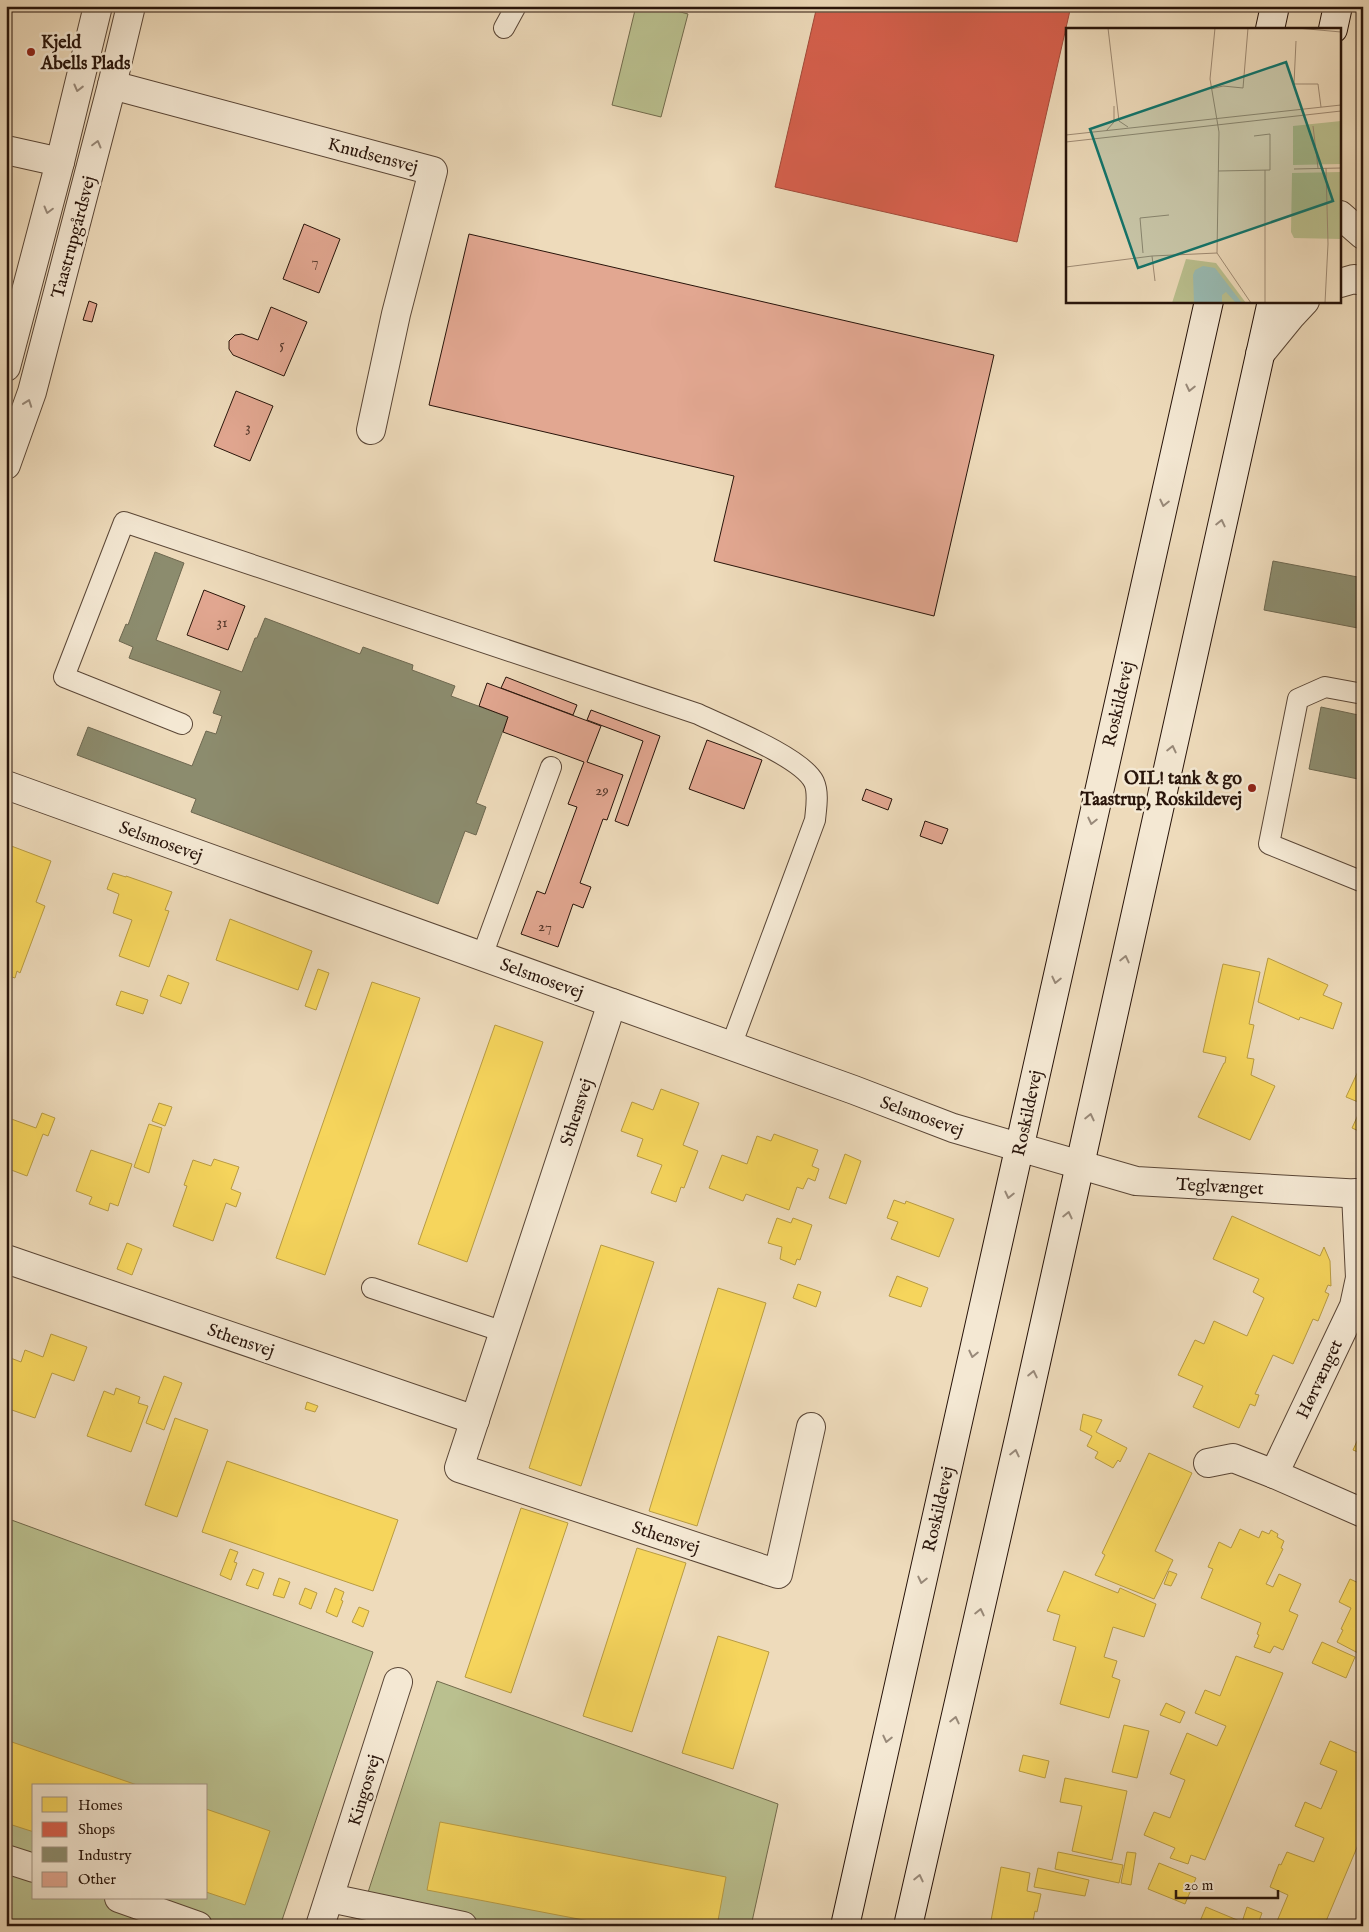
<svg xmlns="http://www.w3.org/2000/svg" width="1369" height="1932" font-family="'IM FELL English',serif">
<rect width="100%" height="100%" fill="#eedbbb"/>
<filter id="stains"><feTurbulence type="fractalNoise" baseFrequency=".004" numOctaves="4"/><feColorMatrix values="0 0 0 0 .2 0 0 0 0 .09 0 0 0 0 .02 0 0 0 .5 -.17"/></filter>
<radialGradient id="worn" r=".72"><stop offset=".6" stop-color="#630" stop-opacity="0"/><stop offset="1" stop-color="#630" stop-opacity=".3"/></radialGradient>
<g fill="#bac08f" stroke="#716a4c" fill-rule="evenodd">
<polygon points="636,6 658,6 688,14 661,117 612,105"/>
<path d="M6,1518L373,1652L280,1926H6ZM34,1786H206V1898H34Z"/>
<polygon points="437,1681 778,1804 751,1926 357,1926"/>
</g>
<g fill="#f6d55c" stroke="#b89b43">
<polygon points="6,844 51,861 36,902 45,906 20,973 17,971 15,978 6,975"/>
<polygon points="113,873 126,877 126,876 172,892 165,910 169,911 149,967 119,956 132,920 113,913 119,894 107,889"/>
<polygon points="230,919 312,951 298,990 216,960"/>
<polygon points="1268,958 1328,985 1323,995 1342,1003 1333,1029 1300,1017 1299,1020 1258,1002"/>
<polygon points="1223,964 1260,972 1249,1024 1254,1025 1247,1058 1254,1059 1251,1075 1275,1086 1250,1140 1198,1117 1224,1063 1225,1063 1226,1057 1203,1052"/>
<polygon points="318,969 329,973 316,1010 305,1006"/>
<polygon points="168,975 189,983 181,1004 160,996"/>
<polygon points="372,982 420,998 325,1275 276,1258"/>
<polygon points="121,991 148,1000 143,1014 116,1005"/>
<polygon points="495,1025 543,1042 467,1262 418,1244"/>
<polygon points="1360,1067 1363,1068 1363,1133 1352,1128 1363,1104 1346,1097"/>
<polygon points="661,1089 699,1103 683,1145 698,1151 684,1188 681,1187 676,1202 651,1193 662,1165 637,1156 643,1139 621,1131 632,1102 653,1110"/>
<polygon points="159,1103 172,1107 165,1126 152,1121"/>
<polygon points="42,1113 55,1118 48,1136 43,1134 27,1176 6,1168 6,1117 36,1128"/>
<polygon points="149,1124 162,1128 149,1173 134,1167"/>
<polygon points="774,1134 818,1150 812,1166 819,1169 815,1181 808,1178 803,1189 797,1187 789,1210 746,1194 743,1201 709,1188 722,1155 747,1164 757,1136 771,1141"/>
<polygon points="91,1150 132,1164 118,1206 110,1203 108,1211 89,1204 92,1197 76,1191"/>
<polygon points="845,1154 861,1161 846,1204 829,1198"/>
<polygon points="214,1159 239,1167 231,1189 241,1193 236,1207 226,1203 213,1241 173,1226 187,1186 184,1185 193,1160 211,1166"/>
<polygon points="894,1200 905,1204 906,1201 954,1219 939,1257 891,1239 898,1222 887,1218"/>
<polygon points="1232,1216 1320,1256 1324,1247 1330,1261 1331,1286 1328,1285 1325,1292 1329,1294 1318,1321 1313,1319 1293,1364 1273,1355 1255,1394 1259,1395 1255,1406 1250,1404 1239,1428 1193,1407 1203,1386 1178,1375 1195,1340 1204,1344 1214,1321 1247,1336 1264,1298 1253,1292 1259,1279 1213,1259"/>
<polygon points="777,1218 791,1223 793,1218 812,1225 800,1260 797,1259 795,1265 780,1259 782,1247 768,1243"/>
<polygon points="127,1243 142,1249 132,1275 117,1269"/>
<polygon points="601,1245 654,1262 581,1486 529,1468"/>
<polygon points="897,1276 928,1288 921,1307 889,1296"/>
<polygon points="798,1284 821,1292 816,1307 793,1298"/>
<polygon points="718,1288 766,1303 697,1526 649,1511"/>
<polygon points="51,1334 87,1347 74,1381 52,1373 35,1418 6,1408 6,1363 8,1357 21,1362 25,1350 43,1357"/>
<polygon points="164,1376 182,1383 164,1430 146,1423"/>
<polygon points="116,1388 140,1397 138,1403 148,1406 131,1452 87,1436 104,1391 114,1395"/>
<polygon points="307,1402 318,1406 315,1412 305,1409"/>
<polygon points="1083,1414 1102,1420 1096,1432 1127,1448 1120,1462 1118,1460 1113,1468 1095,1458 1098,1452 1087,1446 1092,1436 1080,1430"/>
<polygon points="175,1418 208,1430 177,1517 145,1505"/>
<polygon points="1363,1428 1363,1454 1353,1450"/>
<polygon points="1149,1453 1192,1473 1155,1551 1173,1560 1154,1599 1095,1575 1105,1555 1102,1553"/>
<polygon points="227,1461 398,1520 373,1591 202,1532"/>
<polygon points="521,1508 568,1523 511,1693 465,1677"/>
<polygon points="1240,1529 1259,1538 1262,1531 1269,1534 1271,1530 1278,1534 1277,1537 1284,1541 1281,1548 1283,1549 1266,1584 1273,1587 1279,1574 1301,1584 1289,1611 1298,1615 1283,1650 1274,1646 1270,1653 1254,1647 1259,1635 1257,1634 1261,1623 1201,1598 1213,1569 1208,1567 1219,1542 1231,1548"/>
<polygon points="637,1548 686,1563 632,1732 583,1716"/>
<polygon points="230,1549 238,1552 234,1562 237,1563 231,1580 220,1575"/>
<polygon points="253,1569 264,1573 258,1589 246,1585"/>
<polygon points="1064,1571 1118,1593 1120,1588 1156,1604 1144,1637 1113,1627 1104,1657 1117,1661 1112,1677 1120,1680 1109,1718 1060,1704 1076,1647 1053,1640 1060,1615 1047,1611"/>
<polygon points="1169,1571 1177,1574 1171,1586 1164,1584"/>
<polygon points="279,1578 290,1582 284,1598 273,1595"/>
<polygon points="1350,1579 1363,1585 1363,1651 1360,1649 1358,1653 1337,1642 1343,1630 1341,1629 1351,1608 1339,1602"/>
<polygon points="305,1588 317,1593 311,1609 299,1604"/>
<polygon points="335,1588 344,1592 341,1600 343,1601 337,1617 326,1612"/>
<polygon points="359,1607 369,1611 363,1627 352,1622"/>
<polygon points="718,1636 769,1652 733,1769 682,1753"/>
<polygon points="1322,1642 1355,1657 1346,1678 1312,1663"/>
<polygon points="1236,1656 1283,1673 1205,1860 1191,1855 1188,1864 1170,1858 1175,1848 1144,1835 1154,1812 1170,1818 1185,1780 1170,1774 1187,1733 1217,1746 1226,1726 1195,1713 1205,1690 1220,1696"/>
<polygon points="1166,1703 1185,1712 1180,1723 1160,1715"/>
<polygon points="1124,1725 1149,1731 1137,1778 1112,1772"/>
<polygon points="6,1740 140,1786 34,1786 34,1832 6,1823"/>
<polygon points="1330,1741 1360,1754 1363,1748 1363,1833 1324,1926 1275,1926 1288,1895 1270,1887 1279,1864 1281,1865 1287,1852 1314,1862 1324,1838 1295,1826 1305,1802 1321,1809 1337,1771 1320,1764"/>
<polygon points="1023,1755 1049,1761 1045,1778 1019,1771"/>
<polygon points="1065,1778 1127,1791 1112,1860 1072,1851 1082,1806 1060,1802"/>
<polygon points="206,1809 270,1831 245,1905 206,1892"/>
<polygon points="440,1822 726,1877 717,1926 615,1926 427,1890"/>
<polygon points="1058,1852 1123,1865 1119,1883 1055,1869"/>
<polygon points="1127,1852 1136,1853 1131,1885 1121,1883"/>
<polygon points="1159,1863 1196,1878 1185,1904 1148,1889"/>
<polygon points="1001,1867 1030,1873 1027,1891 1041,1894 1037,1912 1035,1911 1032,1926 990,1926"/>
<polygon points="1038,1868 1089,1880 1085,1896 1034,1887"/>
<polygon points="1206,1907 1242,1922 1247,1907 1262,1913 1257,1926 1198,1926"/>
</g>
<polygon fill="#d6604d" stroke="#a24939" points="817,6 1071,6 1017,242 775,187"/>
<g fill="#8c8c6e" stroke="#6e6850">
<polygon points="155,552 184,563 156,640 242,672 255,638 257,638 265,618 360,654 363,647 413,665 412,670 455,686 451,696 508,717 476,803 486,807 476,835 465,831 438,904 191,812 196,799 77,755 88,727 192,766 206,731 216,734 222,716 213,713 221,691 129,658 133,647 119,641 126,624 128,625"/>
<polygon points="1273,561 1363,578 1363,629 1264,610"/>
<polygon points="1321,707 1363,716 1363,780 1309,769"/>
</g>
<g fill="#e2a791" stroke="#28140a">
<polygon points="304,224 340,239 319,293 283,279"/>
<polygon points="469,234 994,355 934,616 714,561 734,476 429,405"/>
<polygon points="89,301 97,304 92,322 83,320"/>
<polygon points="271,307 307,322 284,376 233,355 229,349 229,341 235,335 242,334 258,340"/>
<polygon points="236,391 273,406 250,461 214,446"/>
<polygon points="204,590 245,606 228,650 187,635"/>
<polygon points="506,677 577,705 573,715 501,688"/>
<polygon points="487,683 601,726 587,762 623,775 607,820 603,819 580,883 591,887 583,908 573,904 558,947 521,934 537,891 545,894 577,807 568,804 584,762 503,732 508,717 479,706"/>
<polygon points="591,710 660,736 628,826 615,821 643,741 587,720"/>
<polygon points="707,740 762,760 744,809 689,789"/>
<polygon points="866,789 892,799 888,810 862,800"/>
<polygon points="925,821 948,829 942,844 920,836"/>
</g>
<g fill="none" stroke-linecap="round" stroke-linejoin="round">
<defs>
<g id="service">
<polyline points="504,28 516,6"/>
<polyline points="1363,694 1325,687 1298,699 1269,844 1363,882"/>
<path d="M182,724L64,677L124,522L698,714C725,727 802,757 814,782C819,793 816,809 815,820L731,1046"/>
<polyline points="482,956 551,767"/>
<polyline points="372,1288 504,1332"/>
</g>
<g id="minor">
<polyline points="112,85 433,171 396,314 371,430"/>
<polyline points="6,150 60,162"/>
<polyline points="1340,215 1363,235"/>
<polyline points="1340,283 1354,279 1363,281"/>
<polyline points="1260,354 1291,316 1305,301"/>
<polyline points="6,367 60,162 98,6"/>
<polyline points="6,465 32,392 112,85 131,6"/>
<polyline points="6,785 854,1090 953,1128 1136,1181 1363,1194"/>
<polyline points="612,1003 459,1468 778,1574 811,1427"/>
<polyline points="1356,1193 1360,1278 1354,1306 1274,1474 1363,1513"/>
<polyline points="6,1259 475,1420"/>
<polyline points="1208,1463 1233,1458 1274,1474"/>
<polyline points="6,1859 34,1868"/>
<polyline points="119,1898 198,1926"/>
<polyline points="330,1898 463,1926"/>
<polyline points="320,1926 398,1682"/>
</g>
<g id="secondary">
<polyline points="1270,29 1275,6"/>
<polyline points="1333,29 1338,6"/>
<polyline points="845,1926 1209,301"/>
<polyline points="908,1926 1023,1421 1272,301"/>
</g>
</defs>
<use href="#service" stroke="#5a4636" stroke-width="22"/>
<use href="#minor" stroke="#5a4636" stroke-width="30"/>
<use href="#secondary" stroke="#28140a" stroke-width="30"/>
<use href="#service" stroke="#f4e8d3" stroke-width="20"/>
<use href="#minor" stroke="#f4e8d3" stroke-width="28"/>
<use href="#secondary" stroke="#f4e8d3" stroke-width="28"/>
</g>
<defs><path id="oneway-chevron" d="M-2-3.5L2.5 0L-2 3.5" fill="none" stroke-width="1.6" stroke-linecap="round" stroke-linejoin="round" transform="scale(1.25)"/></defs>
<g stroke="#988979">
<use href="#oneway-chevron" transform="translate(78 88) rotate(104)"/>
<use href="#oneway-chevron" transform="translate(97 144) rotate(-75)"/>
<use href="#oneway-chevron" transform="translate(48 210) rotate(105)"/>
<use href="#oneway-chevron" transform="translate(1190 388) rotate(103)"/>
<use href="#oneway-chevron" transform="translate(28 403) rotate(-70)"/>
<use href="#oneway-chevron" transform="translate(1164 503) rotate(103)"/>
<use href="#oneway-chevron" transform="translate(1221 523) rotate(-77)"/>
<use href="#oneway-chevron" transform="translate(1172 749) rotate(-77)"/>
<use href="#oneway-chevron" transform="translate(1092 821) rotate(103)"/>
<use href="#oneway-chevron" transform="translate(1125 959) rotate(-77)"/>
<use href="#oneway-chevron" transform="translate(1056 980) rotate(103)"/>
<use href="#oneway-chevron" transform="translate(1090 1117) rotate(-77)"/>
<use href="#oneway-chevron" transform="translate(1009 1195) rotate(103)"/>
<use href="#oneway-chevron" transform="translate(1068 1215) rotate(-77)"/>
<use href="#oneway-chevron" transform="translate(973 1354) rotate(103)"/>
<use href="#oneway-chevron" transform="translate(1033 1374) rotate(-78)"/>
<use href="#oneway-chevron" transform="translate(1015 1453) rotate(-77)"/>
<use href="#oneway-chevron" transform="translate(922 1580) rotate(103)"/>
<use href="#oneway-chevron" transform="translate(980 1612) rotate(-77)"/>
<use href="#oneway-chevron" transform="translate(955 1720) rotate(-77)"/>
<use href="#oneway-chevron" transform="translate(887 1739) rotate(103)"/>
<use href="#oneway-chevron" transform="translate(919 1878) rotate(-77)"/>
</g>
<g fill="#8f2418" stroke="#f4e8d3" stroke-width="2">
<circle cx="31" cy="52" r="5"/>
<circle cx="1252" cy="788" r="5"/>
</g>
<g text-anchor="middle" stroke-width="5" stroke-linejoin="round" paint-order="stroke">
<g font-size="15" fill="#56392c">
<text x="315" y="266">7</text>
<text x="282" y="349">5</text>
<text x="248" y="432">3</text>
<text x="222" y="627">31</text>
<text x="602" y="795">29</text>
<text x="545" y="931">27</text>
</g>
<g font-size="18" font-weight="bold" fill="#28140a" stroke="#f4e8d3" text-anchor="start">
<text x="41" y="48">Kjeld<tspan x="41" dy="21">Abells Plads</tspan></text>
<text x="1242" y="784" text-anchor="end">OIL! tank &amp; go<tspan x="1242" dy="21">Taastrup, Roskildevej</tspan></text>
</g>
<g font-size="18" fill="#28140a" stroke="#f4e8d3">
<text transform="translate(373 155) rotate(15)" y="6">Knudsensvej</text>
<text transform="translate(73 237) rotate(-75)" y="6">Taastrupgårdsvej</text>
<text transform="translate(1118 704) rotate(-77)" y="6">Roskildevej</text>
<text transform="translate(161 841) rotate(20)" y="6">Selsmosevej</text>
<text transform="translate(542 978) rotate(20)" y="6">Selsmosevej</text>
<text transform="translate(576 1112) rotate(-72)" y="6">Sthensvej</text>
<text transform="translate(1027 1113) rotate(-78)" y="6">Roskildevej</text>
<text transform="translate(922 1116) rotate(20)" y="6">Selsmosevej</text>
<text transform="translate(1220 1186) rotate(3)" y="6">Teglvænget</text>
<text transform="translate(241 1340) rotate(19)" y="6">Sthensvej</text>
<text transform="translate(1319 1379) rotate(-65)" y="6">Hørvænget</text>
<text transform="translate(938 1509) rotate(-77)" y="6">Roskildevej</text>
<text transform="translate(666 1537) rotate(18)" y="6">Sthensvej</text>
<text transform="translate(364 1790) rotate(-73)" y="6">Kingosvej</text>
</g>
</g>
<g transform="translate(1066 28)">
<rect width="275" height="275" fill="#eedbbb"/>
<path d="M275,93V136L227,137V98ZM275,144V211L228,210L225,204L226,145ZM120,231L150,235L180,275H106Z" fill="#bac08f"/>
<path d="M137,238L149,240L176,275L169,274L160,264L156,267V275H128L127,247L129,242Z" fill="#99bbb3"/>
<path fill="none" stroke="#9f8b74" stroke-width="1" d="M42,0L53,93L62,99M149,0L144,51L153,104L151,225L185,275M231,0L275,4M230,13L228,56H252L255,79M145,61L157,58L177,60L182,0M247,98L252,140M40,103L48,94V78M0,107L275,77M0,114L275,83M260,140L262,216M228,141L275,140M199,142V275M152,143L204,142V106L188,108M77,225L74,190L103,187M86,228L89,253M0,239L86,228L151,225M259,275L262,216"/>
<path fill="#0f766e" fill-opacity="0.15" stroke="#0f766e" stroke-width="2.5" d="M220,34L267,173L72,240L24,101Z"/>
<rect width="275" height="275" fill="none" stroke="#28140a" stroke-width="2.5"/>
</g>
<rect width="1369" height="1932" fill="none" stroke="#eedbbb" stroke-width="25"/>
<rect x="8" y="8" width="1354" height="1917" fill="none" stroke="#28140a" stroke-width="2.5"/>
<rect x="12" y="12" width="1344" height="1907" fill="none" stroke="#28140a"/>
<rect x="32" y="1784" width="175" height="115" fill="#f4e8d3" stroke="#a29383"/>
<rect x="42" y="1797" width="25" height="15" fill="#f6d55c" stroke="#a29383"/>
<text x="78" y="1810" font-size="15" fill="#28140a">Homes</text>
<rect x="42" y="1822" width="25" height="15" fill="#d6604d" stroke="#a29383"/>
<text x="78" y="1834" font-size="15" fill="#28140a">Shops</text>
<rect x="42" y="1847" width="25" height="15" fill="#8c8c6e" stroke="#a29383"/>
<text x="78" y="1860" font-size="15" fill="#28140a">Industry</text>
<rect x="42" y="1872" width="25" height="15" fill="#e2a791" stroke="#a29383"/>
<text x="78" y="1884" font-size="15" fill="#28140a">Other</text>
<path d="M1176 1890v8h102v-8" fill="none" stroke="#28140a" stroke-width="2.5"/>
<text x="1184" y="1890" font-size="15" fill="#28140a" stroke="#f4e8d3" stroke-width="4" paint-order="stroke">20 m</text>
<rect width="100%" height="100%" filter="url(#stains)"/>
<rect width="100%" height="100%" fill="url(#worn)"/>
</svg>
